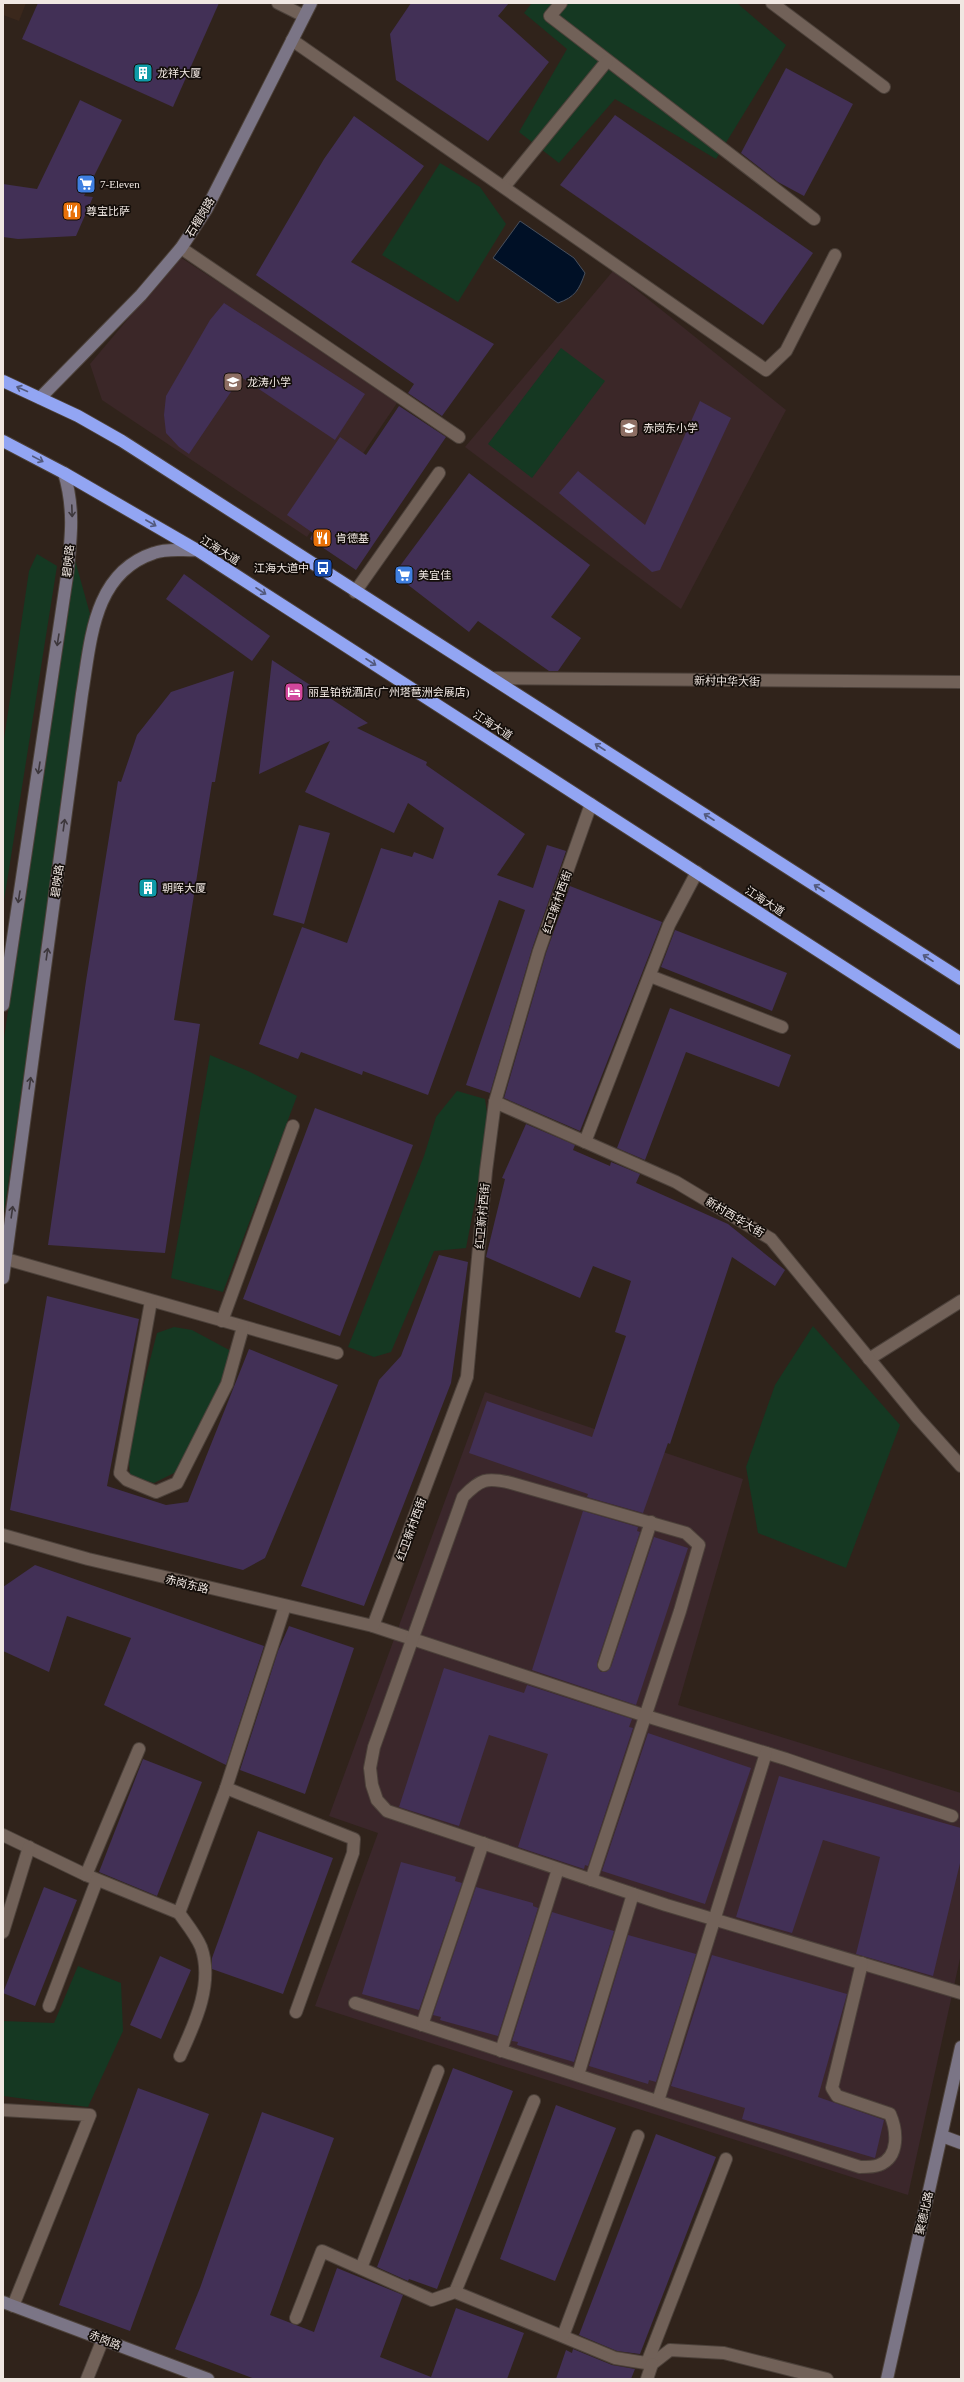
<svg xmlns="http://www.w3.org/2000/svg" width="964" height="2382" font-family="'Times New Roman','Noto Sans SC',serif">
<rect width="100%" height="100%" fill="#30231b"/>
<polygon fill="#3b272b" points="485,1392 743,1479 678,1705 961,1793 961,1954 908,2195 315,2006 378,1833 329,1816"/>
<polygon fill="#3b281c" points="3,3 26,3 19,21 3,15"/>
<g fill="#3b2728">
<polygon points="180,257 399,400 307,537 102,400 90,364"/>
<polygon points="613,271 786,410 681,609 465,447"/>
</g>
<g fill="#153822">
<polygon points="532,3 737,3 786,45 716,159 615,99 559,163 519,132 567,49 524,13"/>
<polygon points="440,163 480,187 506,224 458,302 382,255"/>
<polygon points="561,348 605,381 532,478 488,444"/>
<polygon points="37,554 57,566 3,907 3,746 29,571"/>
<polygon points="75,560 90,614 3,1220 3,1045"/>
<polygon points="210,1055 248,1071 297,1096 223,1292 171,1278"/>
<polygon points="457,1091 485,1099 489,1128 466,1248 434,1251 391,1352 374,1357 348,1347 424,1156 436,1117"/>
<polygon points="813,1326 900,1425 846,1568 758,1533 746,1467 775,1385"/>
<polygon points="174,1327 192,1330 231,1351 224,1381 178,1471 154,1483 130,1476 128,1445 157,1333"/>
<polygon points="78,1966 121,1983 123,2031 88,2107 3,2096 3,2021 54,2023"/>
</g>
<path fill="#001026" stroke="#48505e" d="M520,221L574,258L585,273C579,290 575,297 558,303L493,258Z"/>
<g fill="#423056">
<polygon points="38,3 219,3 173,107 22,39"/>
<polygon points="411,3 509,3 498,16 549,62 488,141 396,80 390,34"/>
<polygon points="786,68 853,104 804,196 778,182 741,153"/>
<polygon points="80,100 122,120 84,196 93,197 76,236 18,239 3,237 3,184 37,189"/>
<polygon points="615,115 813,253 763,325 560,185"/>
<polygon points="354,116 424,166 351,262 494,344 442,416 408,393 414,384 256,275 324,159"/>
<polygon points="224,303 365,394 335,440 241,377 189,454 179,447 166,433 164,415 166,396 210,320"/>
<polygon points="700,401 731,418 660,570 652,572 559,493 578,471 645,525"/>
<polygon points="399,406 446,437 356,570 310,539 313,533 287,515 340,437 366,455"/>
<polygon points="469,473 590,565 551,617 581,638 558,671 549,671 478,621 469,632 394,574"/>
<polygon points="184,574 270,636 252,661 166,599"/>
<polygon points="272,660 368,723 357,728 427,762 426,765 525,834 497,875 533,888 547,845 566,851 532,949 490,1093 466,1085 525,910 499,900 428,1095 363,1071 362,1075 301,1052 298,1059 259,1044 302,927 347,943 381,848 412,857 414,852 433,859 444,828 408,803 394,833 305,792 330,741 259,774"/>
<polygon points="234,671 215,782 212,782 174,1020 200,1024 165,1253 48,1245 86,981 118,781 121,782 137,735 171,692"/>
<polygon points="299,825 330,833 304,924 273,915"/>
<polygon points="570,886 662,922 580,1131 504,1098 546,953"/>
<polygon points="675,930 787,973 772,1011 661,967"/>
<polygon points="670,1008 791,1055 779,1087 686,1052 645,1160 617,1148"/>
<polygon points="315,1108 413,1145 340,1336 243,1299"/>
<polygon points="526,1124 575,1145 573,1150 610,1166 611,1162 640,1174 636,1183 728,1224 785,1270 775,1286 732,1257 670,1444 668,1443 643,1513 587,1497 588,1494 469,1453 487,1401 592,1437 626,1336 615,1332 631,1281 593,1266 580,1298 486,1257 505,1179 502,1178"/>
<polygon points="439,1255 468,1262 451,1383 364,1606 301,1586 379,1380 401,1356"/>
<polygon points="47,1296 139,1319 107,1486 166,1505 188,1502 249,1349 338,1385 265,1558 243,1570 10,1510"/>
<polygon points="583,1511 638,1527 637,1531 640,1532 597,1663 597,1667 601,1672 606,1672 611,1667 654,1537 688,1548 636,1705 532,1670"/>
<polygon points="35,1565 264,1646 226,1765 104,1705 131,1638 67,1616 49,1672 3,1651 3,1587"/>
<polygon points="289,1626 354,1648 305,1794 240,1770 278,1651"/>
<polygon points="444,1668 524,1693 527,1685 632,1719 629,1727 633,1728 588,1866 585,1865 584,1869 518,1847 548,1754 489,1735 459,1826 399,1807"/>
<polygon points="648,1733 751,1768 705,1904 602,1871"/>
<polygon points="143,1759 202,1782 157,1896 99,1872"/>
<polygon points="779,1776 961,1828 961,1859 933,1976 856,1954 880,1857 823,1840 792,1933 736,1917"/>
<polygon points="258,1831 333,1858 283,1994 212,1969 212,1958"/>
<polygon points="401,1862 456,1877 455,1881 462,1883 419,2010 362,1994"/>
<polygon points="44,1887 77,1900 35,2006 3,1993"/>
<polygon points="476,1887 533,1903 533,1906 538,1908 498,2036 440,2020 441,2017 433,2015"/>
<polygon points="552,1912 614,1931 574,2062 517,2045 518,2042 512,2041"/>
<polygon points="628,1935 696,1954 656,2082 649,2080 648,2084 589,2066"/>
<polygon points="712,1955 847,1994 818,2097 884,2120 875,2158 742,2119 745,2108 671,2086"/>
<polygon points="160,1956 191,1970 161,2039 130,2025"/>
<polygon points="453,2068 513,2091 437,2289 409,2279 408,2281 377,2267"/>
<polygon points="138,2088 209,2114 130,2331 59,2305"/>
<polygon points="556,2105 616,2128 555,2281 500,2259"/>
<polygon points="262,2112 334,2138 270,2315 314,2332 337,2268 403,2295 380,2357 431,2377 456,2308 524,2333 507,2379 255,2379 175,2349 200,2288"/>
<polygon points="656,2134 716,2157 640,2354 617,2351 579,2335"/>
<polygon points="573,2349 612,2365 635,2369 631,2379 556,2379 566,2350 572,2353"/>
</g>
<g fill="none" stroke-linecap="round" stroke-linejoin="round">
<defs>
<g id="lane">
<polyline points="278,3 304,16"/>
<polyline points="561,3 550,16 814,219"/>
<polyline points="772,3 884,87"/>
<polyline points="504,187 607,61"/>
<polyline points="181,248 459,437"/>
<polyline points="355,592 439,473"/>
<polyline points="650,976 782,1027"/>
<polyline points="585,1142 669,925 697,872"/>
<polyline points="6,1259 337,1353"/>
<polyline points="151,1301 120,1473 127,1480 156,1492 177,1483 227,1384 243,1327"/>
<polyline points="222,1321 293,1126"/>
<polyline points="869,1359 961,1301"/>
<polyline points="373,1626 646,1716 786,1759 952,1816"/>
<polyline points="604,1665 651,1522"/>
<polyline points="226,1788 354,1839 353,1853 296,2012"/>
<polyline points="3,1835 86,1875 179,1913 226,1788 285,1606"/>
<polyline points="86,1875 139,1749"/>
<path d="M591,1880L680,1611L699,1545L686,1533L511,1483C487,1477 480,1479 463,1497L374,1747L370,1768L372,1785L377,1800L387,1811L666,1905L961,1993"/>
<path d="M179,1913C186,1923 196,1935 201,1947C214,1983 195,2023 180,2056"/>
<polyline points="3,1932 29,1847"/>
<path d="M355,2003L860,2167C866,2167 874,2167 879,2165C900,2157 897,2130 890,2114L837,2096L832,2088L862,1963"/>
<polyline points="49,2006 97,1880"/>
<polyline points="422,2025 483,1843"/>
<polyline points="501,2051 558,1869"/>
<polyline points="578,2075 633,1894"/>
<polyline points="658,2101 766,1753"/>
<polyline points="3,2110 90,2115 13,2306"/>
<polyline points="361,2268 438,2071"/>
<polyline points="455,2292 534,2101"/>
<polyline points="296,2318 322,2251 432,2300 455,2292 615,2358 652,2364 670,2350 724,2353 827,2379"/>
<polyline points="563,2336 638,2136"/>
<polyline points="647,2363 726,2159"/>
<polyline points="87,2379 103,2339"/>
<polyline points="647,2379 652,2364"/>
</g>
<g id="street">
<polyline points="292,40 766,370 786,351 835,255"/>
<polyline points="492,678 961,682"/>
<polyline points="495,1102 676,1182 771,1239 917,1417 961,1466"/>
<polyline points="3,1535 88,1559 373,1626 467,1377 486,1171 495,1102 539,951 591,804"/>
</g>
<g id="secondary">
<polyline points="40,398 141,295 181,248 206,210 311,3"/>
<path d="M3,1005L67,576C71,539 75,509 64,473"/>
<path d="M3,1278L82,694C91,640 93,573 154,553C167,548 184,551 197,550"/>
<polyline points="942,2136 961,2143"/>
<polyline points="3,2302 208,2379"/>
<polyline points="887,2379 961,2047"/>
</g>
<g id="highway">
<polyline points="3,381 78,416 122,441 961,979"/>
<polyline points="3,441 64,473 197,550 961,1043"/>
</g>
</defs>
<use href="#lane" stroke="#4c413a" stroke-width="14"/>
<use href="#street" stroke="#4c413a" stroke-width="14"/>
<use href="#secondary" stroke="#4c413a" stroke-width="14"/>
<use href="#highway" stroke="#4c413a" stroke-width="14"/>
<use href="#lane" stroke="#716158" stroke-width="12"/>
<use href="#street" stroke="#716158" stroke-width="12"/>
<use href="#secondary" stroke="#7b7586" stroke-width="12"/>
<use href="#highway" stroke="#92a5f3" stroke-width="12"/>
</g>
<defs><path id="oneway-shaft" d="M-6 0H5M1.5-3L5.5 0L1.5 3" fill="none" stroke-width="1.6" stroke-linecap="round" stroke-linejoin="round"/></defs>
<g stroke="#535a7e">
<use href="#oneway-shaft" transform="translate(22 389) rotate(-156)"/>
<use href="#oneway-shaft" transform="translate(38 459) rotate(28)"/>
<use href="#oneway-shaft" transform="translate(151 523) rotate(30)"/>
<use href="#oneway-shaft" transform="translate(261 591) rotate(33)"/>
<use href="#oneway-shaft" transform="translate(371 662) rotate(33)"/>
<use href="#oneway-shaft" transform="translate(600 747) rotate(-147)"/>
<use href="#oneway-shaft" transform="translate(709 817) rotate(-147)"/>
<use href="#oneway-shaft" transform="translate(819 888) rotate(-147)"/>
<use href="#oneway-shaft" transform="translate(928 958) rotate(-147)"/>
</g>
<g stroke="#3d373c">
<use href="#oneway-shaft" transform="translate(72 511) rotate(88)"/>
<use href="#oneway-shaft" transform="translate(58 640) rotate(99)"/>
<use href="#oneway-shaft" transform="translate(39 768) rotate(99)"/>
<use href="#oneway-shaft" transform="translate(64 825) rotate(-82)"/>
<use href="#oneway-shaft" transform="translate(19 897) rotate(99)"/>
<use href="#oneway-shaft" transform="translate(47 954) rotate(-82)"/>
<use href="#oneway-shaft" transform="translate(30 1083) rotate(-82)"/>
<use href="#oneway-shaft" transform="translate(12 1212) rotate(-82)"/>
</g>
<defs>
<symbol id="building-square" viewBox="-11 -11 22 22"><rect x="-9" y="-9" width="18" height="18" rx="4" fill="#0f9aa8" stroke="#140e0a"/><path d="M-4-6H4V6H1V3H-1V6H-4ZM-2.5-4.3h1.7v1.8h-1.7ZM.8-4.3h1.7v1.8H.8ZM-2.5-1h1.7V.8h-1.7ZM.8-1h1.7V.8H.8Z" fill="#fff"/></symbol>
<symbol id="supermarket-square" viewBox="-11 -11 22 22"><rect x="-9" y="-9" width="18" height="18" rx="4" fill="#3f7fe0" stroke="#140e0a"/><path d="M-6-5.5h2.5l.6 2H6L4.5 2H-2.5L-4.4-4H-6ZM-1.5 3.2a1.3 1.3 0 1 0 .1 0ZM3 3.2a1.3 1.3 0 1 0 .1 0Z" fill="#fff"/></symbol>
<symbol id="restaurant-square" viewBox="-11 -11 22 22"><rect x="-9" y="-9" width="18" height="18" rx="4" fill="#e8710a" stroke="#140e0a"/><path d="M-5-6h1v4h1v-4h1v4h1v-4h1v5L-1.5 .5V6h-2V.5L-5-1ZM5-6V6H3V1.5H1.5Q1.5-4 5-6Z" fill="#fff"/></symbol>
<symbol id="school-square" viewBox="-11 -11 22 22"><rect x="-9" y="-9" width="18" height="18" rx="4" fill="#8d6e63" stroke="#140e0a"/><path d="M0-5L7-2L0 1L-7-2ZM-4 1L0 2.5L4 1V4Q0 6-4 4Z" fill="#fff"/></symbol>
<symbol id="bus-square" viewBox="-11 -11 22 22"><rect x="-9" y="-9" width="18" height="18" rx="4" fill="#1a4fb4" stroke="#140e0a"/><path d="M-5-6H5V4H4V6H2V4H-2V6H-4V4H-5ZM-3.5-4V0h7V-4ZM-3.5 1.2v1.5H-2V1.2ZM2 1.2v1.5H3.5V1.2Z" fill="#fff"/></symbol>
<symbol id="hotel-square" viewBox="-11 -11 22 22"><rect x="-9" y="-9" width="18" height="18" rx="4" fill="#d1479c" stroke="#140e0a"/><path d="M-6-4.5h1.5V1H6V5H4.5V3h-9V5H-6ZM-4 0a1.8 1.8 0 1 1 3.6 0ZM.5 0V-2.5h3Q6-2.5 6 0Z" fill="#fff"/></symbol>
</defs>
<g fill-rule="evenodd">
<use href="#building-square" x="132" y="62" width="22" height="22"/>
<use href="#supermarket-square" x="75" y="173" width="22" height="22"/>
<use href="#restaurant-square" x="61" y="200" width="22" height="22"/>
<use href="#school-square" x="222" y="371" width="22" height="22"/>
<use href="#school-square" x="618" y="417" width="22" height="22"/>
<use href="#restaurant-square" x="311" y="527" width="22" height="22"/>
<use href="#bus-square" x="312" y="557" width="22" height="22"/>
<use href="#supermarket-square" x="393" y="564" width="22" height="22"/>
<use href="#hotel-square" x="283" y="681" width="22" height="22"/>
<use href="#building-square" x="137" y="877" width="22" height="22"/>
</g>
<g text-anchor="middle" stroke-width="3.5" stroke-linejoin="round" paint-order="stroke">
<g font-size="11" fill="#f0e7e2" stroke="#140e0a" text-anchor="start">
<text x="157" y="77">龙祥大厦</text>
<text x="100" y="188">7-Eleven</text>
<text x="86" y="215">尊宝比萨</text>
<text x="247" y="386">龙涛小学</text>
<text x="643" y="432">赤岗东小学</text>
<text x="336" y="542">肯德基</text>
<text x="309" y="572" text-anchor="end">江海大道中</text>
<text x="418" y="579">美宜佳</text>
<text x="308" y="696">丽呈铂锐酒店(广州塔琶洲会展店)</text>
<text x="162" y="892">朝晖大厦</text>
</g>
<g font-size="11" fill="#f0e7e2" stroke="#140e0a">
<text transform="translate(200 217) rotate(-59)" y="4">石榴岗路</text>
<text transform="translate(220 550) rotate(32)" y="4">江海大道</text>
<text transform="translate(68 561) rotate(-84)" y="4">碧映路</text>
<text transform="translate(727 681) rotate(1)" y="4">新村中华大街</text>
<text transform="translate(493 725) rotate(33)" y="4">江海大道</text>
<text transform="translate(57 881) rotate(-82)" y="4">碧映路</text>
<text transform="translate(765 901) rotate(33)" y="4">江海大道</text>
<text transform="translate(557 902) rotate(-71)" y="4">红卫新村西街</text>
<text transform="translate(482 1216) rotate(-85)" y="4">红卫新村西街</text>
<text transform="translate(735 1217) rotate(31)" y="4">新村西华大街</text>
<text transform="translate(411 1529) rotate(-70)" y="4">红卫新村西街</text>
<text transform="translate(187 1584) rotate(14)" y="4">赤岗东路</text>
<text transform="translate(924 2213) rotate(-77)" y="4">聚德北路</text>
<text transform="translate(105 2340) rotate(21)" y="4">赤岗路</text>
</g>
</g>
<rect width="964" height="2382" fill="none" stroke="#f0e7e2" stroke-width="8"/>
</svg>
